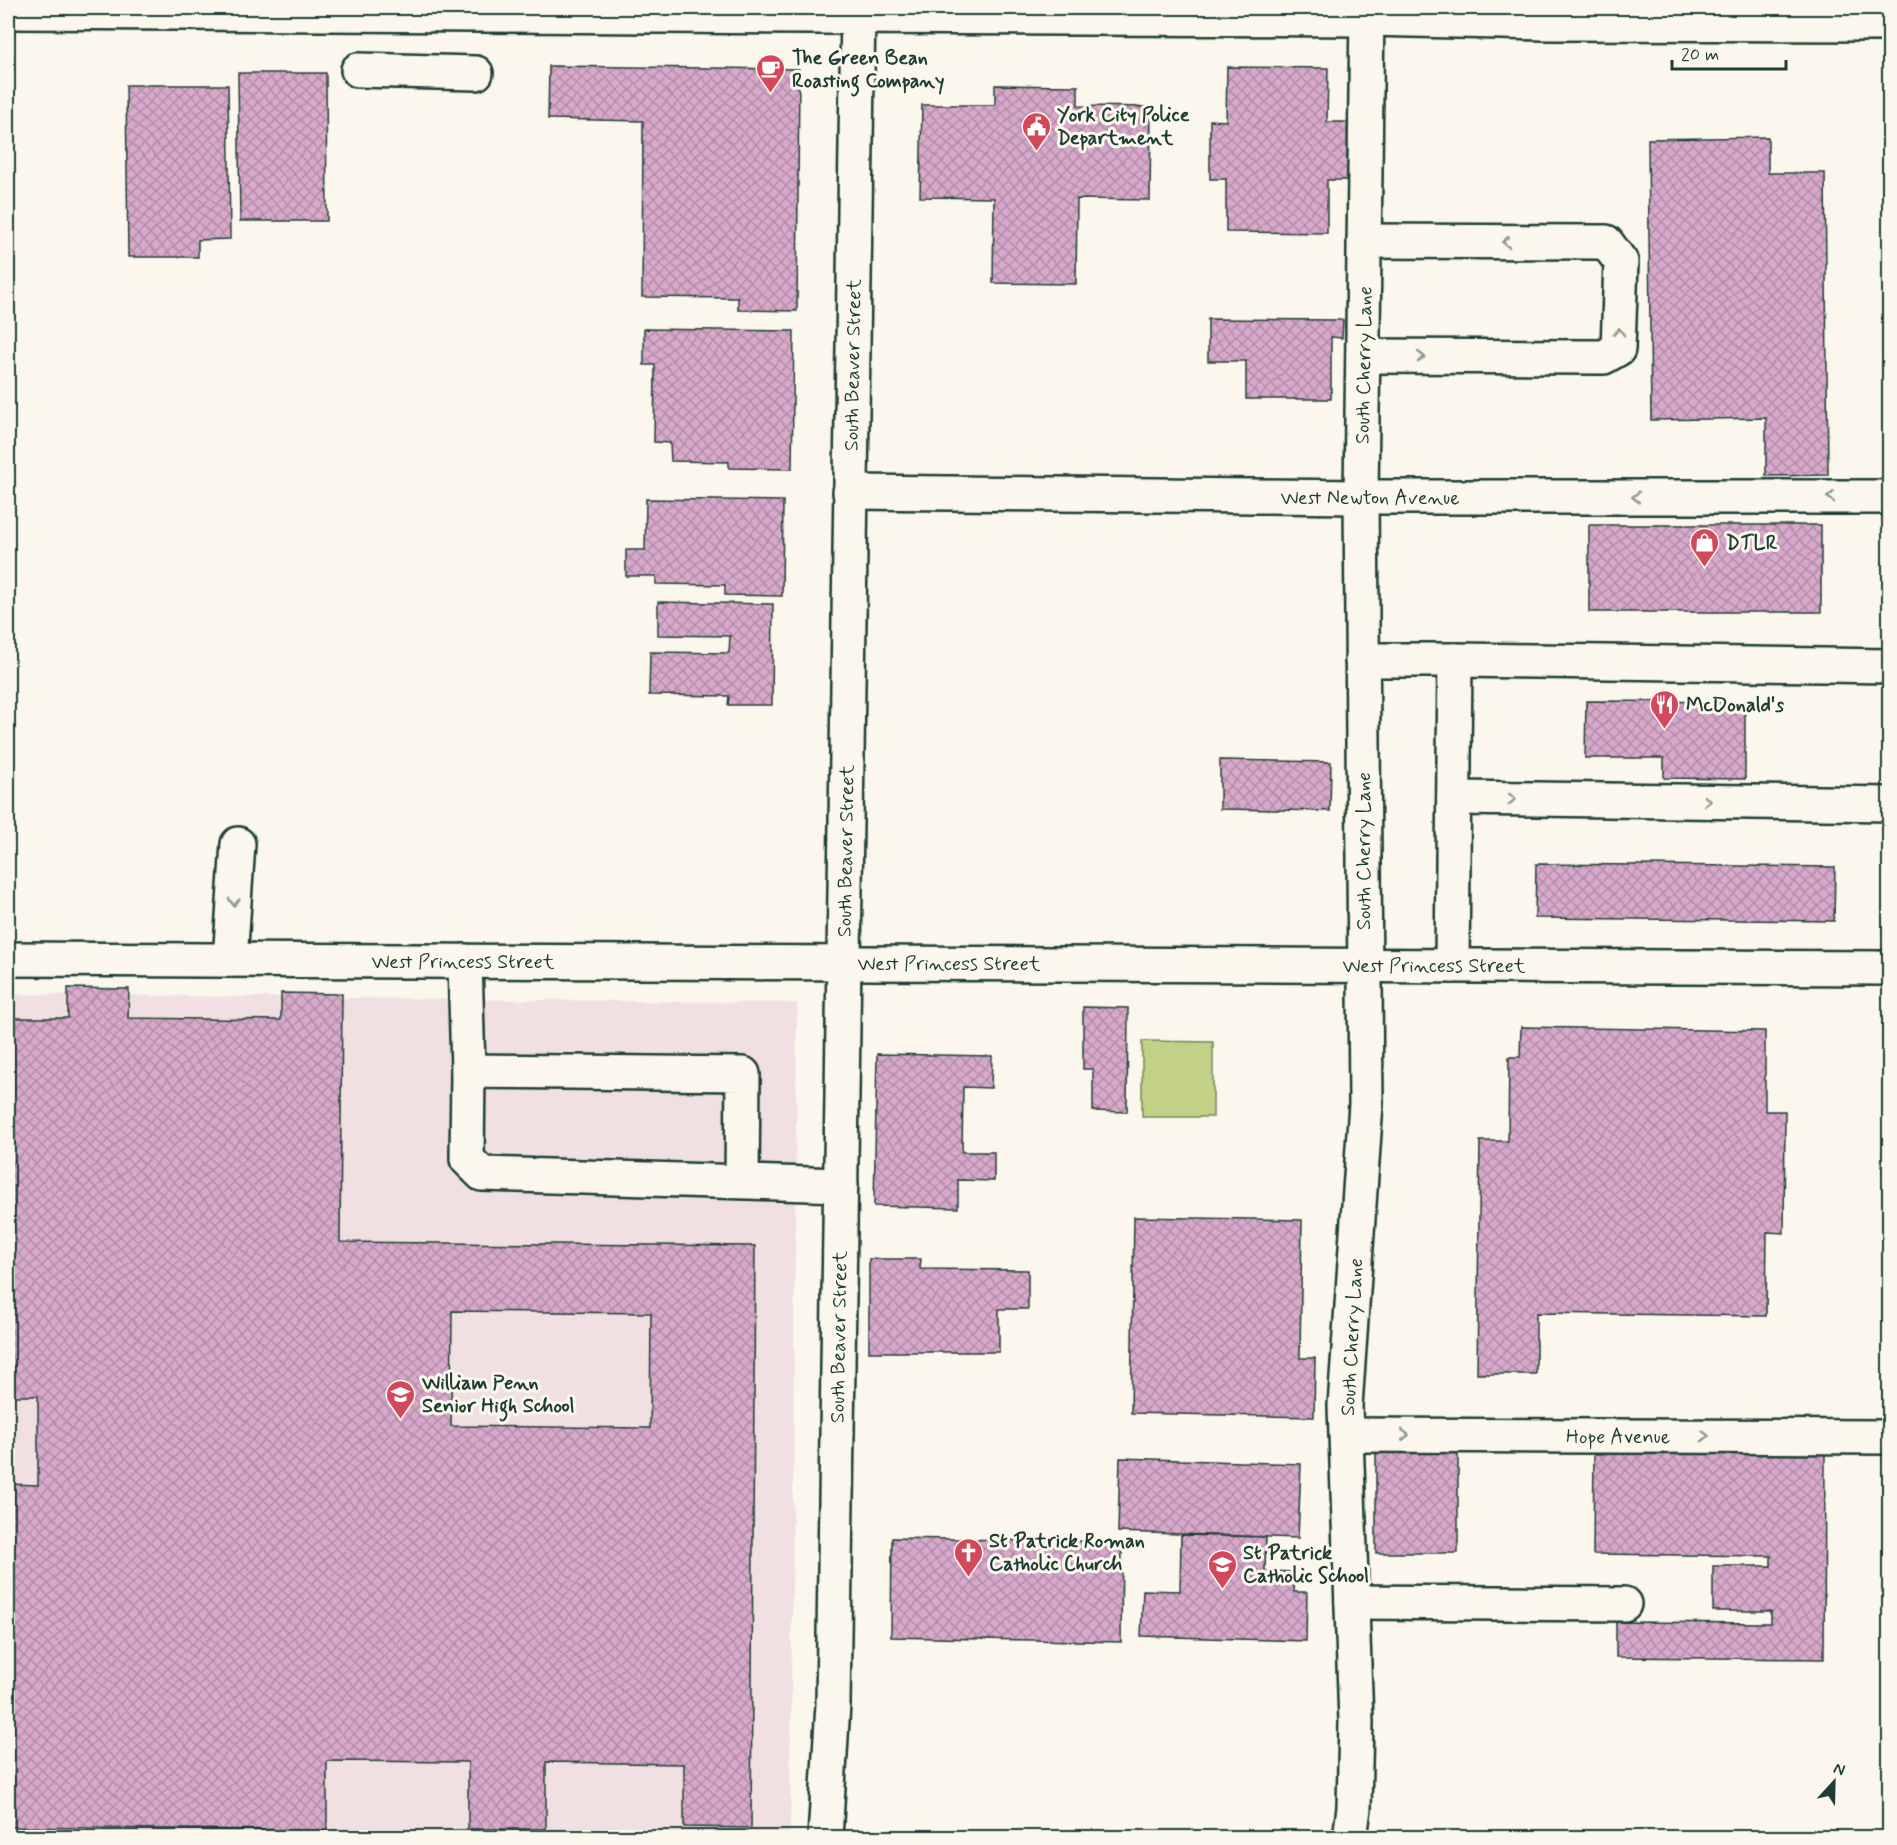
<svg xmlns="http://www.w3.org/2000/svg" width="1897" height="1845" font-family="Mynerve,sans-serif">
<defs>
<pattern id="building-cross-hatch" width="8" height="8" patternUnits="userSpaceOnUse" patternTransform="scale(1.5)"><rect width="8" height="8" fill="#d8a9cb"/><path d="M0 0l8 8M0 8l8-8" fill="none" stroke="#af8ba6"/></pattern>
</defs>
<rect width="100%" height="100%" fill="#fbf7ec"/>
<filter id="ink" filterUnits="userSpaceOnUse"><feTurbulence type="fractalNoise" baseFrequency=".0167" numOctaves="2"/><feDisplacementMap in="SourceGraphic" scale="12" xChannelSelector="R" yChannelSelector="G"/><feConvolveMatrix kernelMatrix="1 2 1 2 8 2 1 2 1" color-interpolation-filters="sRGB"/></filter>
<g filter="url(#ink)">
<polygon fill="#f0e0e2" points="8,994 797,1003 790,1837 8,1838"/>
<polygon fill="#c2d186" stroke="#70875d" stroke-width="1.5" points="1142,1041 1213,1042 1213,1117 1142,1117"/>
<g fill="url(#building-cross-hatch)" stroke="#1f3d34" stroke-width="1.5" fill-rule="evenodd">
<polygon points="549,66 799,69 797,311 738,310 738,298 642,297 643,121 548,119"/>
<polygon points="1227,67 1328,68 1327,122 1348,122 1348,180 1327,180 1327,233 1226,232 1226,179 1210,179 1210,120 1226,121"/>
<polygon points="238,73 326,73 327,221 240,221"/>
<polygon points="126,85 228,85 230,239 198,240 198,257 128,257"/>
<polygon points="995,85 1078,86 1078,106 1151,107 1150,200 1077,199 1076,284 993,283 994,198 920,197 922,105 995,105"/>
<polygon points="1768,137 1768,173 1825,173 1828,475 1766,476 1766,418 1651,420 1648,139"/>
<polygon points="1208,319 1343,320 1342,338 1331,337 1331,399 1246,399 1246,361 1208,361"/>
<polygon points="644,329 794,331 792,469 729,468 729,462 671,461 670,443 654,442 655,365 644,365"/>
<polygon points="646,499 783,501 782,596 725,595 725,585 656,584 656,576 626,576 626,550 645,550"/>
<rect x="1589" y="525" width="232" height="87"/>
<polygon points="658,602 773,604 772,705 728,705 729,696 649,695 650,652 729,653 730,636 658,635"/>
<polygon points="1586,701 1745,702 1745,779 1664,778 1664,758 1585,758"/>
<polygon points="1220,760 1331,762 1330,811 1220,809"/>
<polygon points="1536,864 1835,867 1834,921 1535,918"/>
<path d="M68,988L129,989L128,1018L281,1020V993L342,994L340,1242L755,1246L751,1828L684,1827V1764L546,1762V1829H468V1762L327,1761V1831L8,1827V1484L38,1485V1396H8V1018H68ZM452,1311L651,1313L650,1428L451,1426Z"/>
<polygon points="1083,1007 1128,1008 1127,1112 1093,1111 1093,1069 1083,1069"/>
<polygon points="1521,1027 1765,1031 1765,1111 1785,1111 1784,1233 1767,1232 1766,1316 1536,1313 1536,1374 1477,1374 1480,1141 1508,1141 1509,1057 1520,1057"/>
<polygon points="877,1054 992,1056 991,1088 963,1087 962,1152 994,1152 994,1181 958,1180 958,1208 874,1206"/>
<polygon points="1134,1217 1302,1220 1300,1358 1315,1358 1314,1417 1131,1413"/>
<polygon points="869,1259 921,1259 920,1269 1028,1270 1028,1309 999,1309 999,1352 869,1352"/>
<polygon points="1376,1452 1458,1453 1458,1553 1376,1553"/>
<polygon points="1594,1452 1825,1454 1824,1659 1616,1657 1616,1622 1771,1623 1771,1611 1713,1611 1713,1566 1771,1566 1771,1556 1593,1554"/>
<polygon points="1120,1458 1301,1464 1298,1538 1118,1532"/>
<polygon points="1181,1535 1266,1537 1265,1571 1295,1572 1294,1592 1307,1592 1306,1641 1141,1636 1143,1590 1180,1591"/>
<polygon points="892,1538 1122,1542 1121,1642 891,1637"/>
</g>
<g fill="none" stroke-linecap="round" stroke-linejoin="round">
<defs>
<g id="minor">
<polyline points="8,12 813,17 1367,19 1545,23 1890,24"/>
<polyline points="358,70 476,73"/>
<polyline points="1363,356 1604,357 1618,349 1621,262 1606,242 1364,241"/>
<polyline points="850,492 1361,497 1890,497"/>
<polyline points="1362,660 1455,660"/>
<polyline points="1454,798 1890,804"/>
<polyline points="8,959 1890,968"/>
<polyline points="230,960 238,844"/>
<polyline points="465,961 468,1071 467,1159 482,1174 841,1185"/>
<polyline points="1452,966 1455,660 1890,666"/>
<polyline points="468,1071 743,1074 742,1181"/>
<polyline points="1347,1435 1890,1437"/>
<polyline points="1352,1602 1624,1604"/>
<polyline points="825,1838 833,1704 858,8"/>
<polyline points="1350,1838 1354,1808 1356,1722 1345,1406 1366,1104 1361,497 1367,8"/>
</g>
</defs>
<use href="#minor" stroke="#1f3d34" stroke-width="38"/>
<use href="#minor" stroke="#fbf7ec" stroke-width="33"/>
</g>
<defs><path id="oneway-chevron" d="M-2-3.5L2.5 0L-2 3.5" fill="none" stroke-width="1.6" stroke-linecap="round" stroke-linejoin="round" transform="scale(1.5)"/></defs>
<g stroke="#8d9a90">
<use href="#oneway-chevron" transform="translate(1506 242) rotate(-180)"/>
<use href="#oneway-chevron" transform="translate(1619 332) rotate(-88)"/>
<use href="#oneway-chevron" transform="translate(1421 357)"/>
<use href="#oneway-chevron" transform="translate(1636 497) rotate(-180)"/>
<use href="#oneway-chevron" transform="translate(1831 497) rotate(-180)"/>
<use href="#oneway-chevron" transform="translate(1512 799) rotate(1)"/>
<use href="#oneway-chevron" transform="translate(1707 801) rotate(1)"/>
<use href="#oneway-chevron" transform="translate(234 902) rotate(93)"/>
<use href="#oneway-chevron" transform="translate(1405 1435)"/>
<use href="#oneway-chevron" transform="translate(1705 1436)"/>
</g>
</g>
<defs>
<symbol id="cafe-pin" viewBox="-11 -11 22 30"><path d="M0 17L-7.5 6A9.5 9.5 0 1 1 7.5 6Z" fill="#d1495b" stroke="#fbf7ec"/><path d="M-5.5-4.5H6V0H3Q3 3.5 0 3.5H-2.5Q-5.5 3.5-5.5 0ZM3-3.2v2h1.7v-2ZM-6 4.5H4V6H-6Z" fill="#fff"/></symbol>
<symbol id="civic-pin" viewBox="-11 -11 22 30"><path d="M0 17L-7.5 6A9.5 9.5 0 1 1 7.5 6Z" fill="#d1495b" stroke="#fbf7ec"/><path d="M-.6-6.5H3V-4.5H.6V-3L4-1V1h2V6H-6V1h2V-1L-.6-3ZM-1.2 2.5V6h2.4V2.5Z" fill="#fff"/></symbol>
<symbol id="shop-pin" viewBox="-11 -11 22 30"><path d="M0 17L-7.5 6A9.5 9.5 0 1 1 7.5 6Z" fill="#d1495b" stroke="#fbf7ec"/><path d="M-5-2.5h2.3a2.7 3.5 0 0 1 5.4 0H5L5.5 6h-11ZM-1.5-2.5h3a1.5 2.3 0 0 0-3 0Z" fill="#fff"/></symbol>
<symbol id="restaurant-pin" viewBox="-11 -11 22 30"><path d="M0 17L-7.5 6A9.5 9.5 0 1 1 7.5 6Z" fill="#d1495b" stroke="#fbf7ec"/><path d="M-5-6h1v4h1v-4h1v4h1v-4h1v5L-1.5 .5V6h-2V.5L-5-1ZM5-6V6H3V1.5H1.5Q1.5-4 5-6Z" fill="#fff"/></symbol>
<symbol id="school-pin" viewBox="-11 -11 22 30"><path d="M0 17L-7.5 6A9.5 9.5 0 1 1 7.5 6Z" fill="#d1495b" stroke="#fbf7ec"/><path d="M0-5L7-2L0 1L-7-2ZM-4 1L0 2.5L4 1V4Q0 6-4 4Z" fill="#fff"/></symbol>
<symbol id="church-pin" viewBox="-11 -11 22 30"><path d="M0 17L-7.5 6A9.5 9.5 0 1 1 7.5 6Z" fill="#d1495b" stroke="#fbf7ec"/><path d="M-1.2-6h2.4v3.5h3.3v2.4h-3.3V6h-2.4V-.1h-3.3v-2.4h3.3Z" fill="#fff"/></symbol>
</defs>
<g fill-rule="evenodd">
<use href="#cafe-pin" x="754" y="52" width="33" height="45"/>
<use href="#civic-pin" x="1020" y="110" width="33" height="45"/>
<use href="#shop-pin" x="1688" y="526" width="33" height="45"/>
<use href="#restaurant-pin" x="1648" y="688" width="33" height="45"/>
<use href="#school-pin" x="384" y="1378" width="33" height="45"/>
<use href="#church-pin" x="952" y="1536" width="33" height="45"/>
<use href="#school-pin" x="1206" y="1548" width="33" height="45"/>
</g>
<g text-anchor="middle" stroke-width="6" stroke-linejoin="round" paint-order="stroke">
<g font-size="20" font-weight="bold" fill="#1f3d34" stroke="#fbf7ec" text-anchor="start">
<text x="792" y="64">The Green Bean<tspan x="792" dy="23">Roasting Company</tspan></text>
<text x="1057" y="121">York City Police<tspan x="1057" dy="23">Department</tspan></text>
<text x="1726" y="549">DTLR</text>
<text x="1686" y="711">McDonald's</text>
<text x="422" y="1389">William Penn<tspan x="422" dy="23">Senior High School</tspan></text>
<text x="989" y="1547">St Patrick Roman<tspan x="989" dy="23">Catholic Church</tspan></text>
<text x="1243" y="1559">St Patrick<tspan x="1243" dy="23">Catholic School</tspan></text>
</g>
<g font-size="20" fill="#1f3d34" stroke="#fbf7ec">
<text transform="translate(852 365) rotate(-89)" y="7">South Beaver Street</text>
<text transform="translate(1363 365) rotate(-89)" y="7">South Cherry Lane</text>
<text x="1370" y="504">West Newton Avenue</text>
<text transform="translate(845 851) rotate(-89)" y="7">South Beaver Street</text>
<text transform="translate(1363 851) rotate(-90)" y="7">South Cherry Lane</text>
<text x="463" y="968">West Princess Street</text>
<text x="949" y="970">West Princess Street</text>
<text x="1434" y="972">West Princess Street</text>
<text transform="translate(838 1337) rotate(-89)" y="7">South Beaver Street</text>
<text transform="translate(1351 1337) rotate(-87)" y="7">South Cherry Lane</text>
<text x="1618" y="1443">Hope Avenue</text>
</g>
</g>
<rect width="1897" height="1845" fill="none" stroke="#fbf7ec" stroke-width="30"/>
<rect x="15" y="15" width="1867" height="1815" fill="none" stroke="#1f3d34" stroke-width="2" filter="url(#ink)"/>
<g transform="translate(1834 1782) rotate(22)" stroke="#fbf7ec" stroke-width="4.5" paint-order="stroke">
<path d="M0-4.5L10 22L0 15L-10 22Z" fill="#1f3d34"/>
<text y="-9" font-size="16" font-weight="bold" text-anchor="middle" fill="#1f3d34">N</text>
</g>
<path d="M1672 60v9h114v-9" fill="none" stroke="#1f3d34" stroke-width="3"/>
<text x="1681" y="60" font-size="18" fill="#1f3d34" stroke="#fbf7ec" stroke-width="4.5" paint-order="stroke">20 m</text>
</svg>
